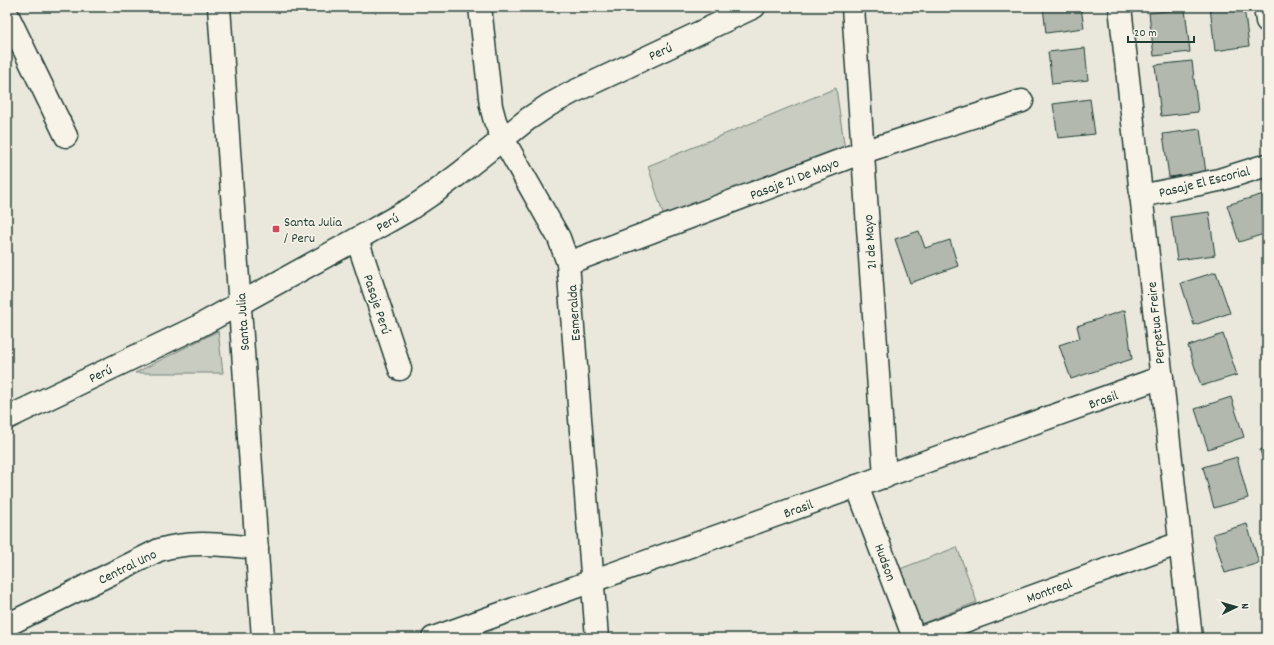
<svg xmlns="http://www.w3.org/2000/svg" width="1274" height="645" font-family="Dekko,sans-serif">
<rect width="100%" height="100%" fill="#eae8dd"/>
<filter id="ink" filterUnits="userSpaceOnUse"><feTurbulence type="fractalNoise" baseFrequency=".025" numOctaves="2"/><feDisplacementMap in="SourceGraphic" scale="8" xChannelSelector="R" yChannelSelector="G"/><feConvolveMatrix kernelMatrix="1 2 1 2 8 2 1 2 1" color-interpolation-filters="sRGB"/></filter>
<g filter="url(#ink)">
<g fill="#c8ccc1" stroke="#74847a">
<polygon points="836,88 845,150 664,217 648,166"/>
<polygon points="218,331 223,373 135,373"/>
<polygon points="957,547 977,602 921,624 900,569"/>
</g>
<g fill="#b2b8ae" stroke="#1f3d34">
<polygon points="1043,7 1081,7 1084,28 1046,33"/>
<polygon points="1210,7 1244,7 1249,46 1215,51"/>
<polygon points="1185,9 1190,52 1154,56 1149,13"/>
<polygon points="1085,48 1088,80 1052,84 1048,52"/>
<polygon points="1192,61 1198,112 1161,116 1155,65"/>
<polygon points="1090,99 1095,134 1058,138 1053,104"/>
<polygon points="1200,129 1206,173 1169,177 1163,134"/>
<polygon points="1267,193 1267,233 1239,242 1227,205"/>
<polygon points="1209,212 1215,255 1177,260 1171,217"/>
<polygon points="919,231 925,248 950,240 958,266 910,283 895,239"/>
<polygon points="1216,272 1230,313 1194,325 1181,283"/>
<polygon points="1125,310 1132,359 1071,379 1059,345 1080,338 1077,326"/>
<polygon points="1223,334 1237,375 1201,386 1188,346"/>
<polygon points="1231,397 1244,437 1208,449 1195,409"/>
<polygon points="1267,447 1267,473 1260,450"/>
<polygon points="1237,457 1248,498 1214,508 1203,467"/>
<polygon points="1247,524 1259,563 1225,573 1213,534"/>
</g>
<g fill="none" stroke-linecap="round" stroke-linejoin="round">
<defs>
<g id="street">
<polyline points="480,7 491,106 495,121 503,139 559,238 568,263 597,638"/>
<polyline points="853,7 885,477"/>
<polyline points="1265,7 1267,21"/>
<polyline points="7,14 66,136"/>
<polyline points="1141,196 1219,180 1267,165"/>
<polyline points="357,239 400,369"/>
<polyline points="568,263 863,152 1022,101"/>
<polyline points="857,486 914,638"/>
<path d="M7,625L159,550C192,540 224,545 257,548"/>
<polyline points="433,638 1162,377"/>
<polyline points="918,638 1180,543"/>
</g>
<g id="secondary">
<polyline points="219,7 263,638"/>
<polyline points="1120,7 1191,638"/>
<polyline points="7,418 199,326 357,239 410,209 435,192 459,174 528,119 549,105 571,93 754,7"/>
</g>
</defs>
<use href="#street" stroke="#1f3d34" stroke-width="25"/>
<use href="#secondary" stroke="#1f3d34" stroke-width="25"/>
<use href="#street" stroke="#f7f3e8" stroke-width="22"/>
<use href="#secondary" stroke="#f7f3e8" stroke-width="22"/>
</g>
</g>
<rect fill="#d1495b" stroke="#f7f3e8" stroke-width="1.5" x="272" y="225" width="8" height="8" rx="2"/>
<g text-anchor="middle" stroke-width="3" stroke-linejoin="round" paint-order="stroke">
<g font-size="14" fill="#1f3d34" stroke="#f7f3e8">
<text transform="translate(660 51) rotate(-25)" y="5">Perú</text>
<text transform="translate(794 178) rotate(-21)" y="5">Pasaje 21 De Mayo</text>
<text transform="translate(1204 181) rotate(-14)" y="5">Pasaje El Escorial</text>
<text transform="translate(387 222) rotate(-30)" y="5">Perú</text>
<text transform="translate(869 242) rotate(-94)" y="5">21 de Mayo</text>
<text transform="translate(378 304) rotate(72)" y="5">Pasaje Perú</text>
<text transform="translate(573 313) rotate(-94)" y="5">Esmeralda</text>
<text transform="translate(242 322) rotate(-94)" y="5">Santa Julia</text>
<text transform="translate(1155 323) rotate(-96)" y="5">Perpetua Freire</text>
<text transform="translate(100 373) rotate(-26)" y="5">Perú</text>
<text transform="translate(1103 399) rotate(-20)" y="5">Brasil</text>
<text transform="translate(798 508) rotate(-20)" y="5">Brasil</text>
<text transform="translate(886 562) rotate(70)" y="5">Hudson</text>
<text transform="translate(127 566) rotate(-26)" y="5">Central Uno</text>
<text transform="translate(1049 590) rotate(-20)" y="5">Montreal</text>
</g>
<g font-size="14" fill="#1f3d34" stroke="#f7f3e8" text-anchor="start">
<text x="284" y="226">Santa Julia<tspan x="284" dy="16">/ Peru</tspan></text>
</g>
</g>
<rect width="1274" height="645" fill="none" stroke="#f7f3e8" stroke-width="24"/>
<rect x="12" y="12" width="1250" height="621" fill="none" stroke="#1f3d34" stroke-width="1.5" filter="url(#ink)"/>
<g transform="translate(1236 607) rotate(85)" stroke="#f7f3e8" stroke-width="3" paint-order="stroke">
<path d="M0-3L7 15L0 10L-7 15Z" fill="#1f3d34"/>
<text y="-6" font-size="11" font-weight="bold" text-anchor="middle" fill="#1f3d34">N</text>
</g>
<path d="M1128 36v6h66v-6" fill="none" stroke="#1f3d34" stroke-width="2"/>
<text x="1134" y="36" font-size="12" fill="#1f3d34" stroke="#f7f3e8" stroke-width="3" paint-order="stroke">20 m</text>
</svg>
